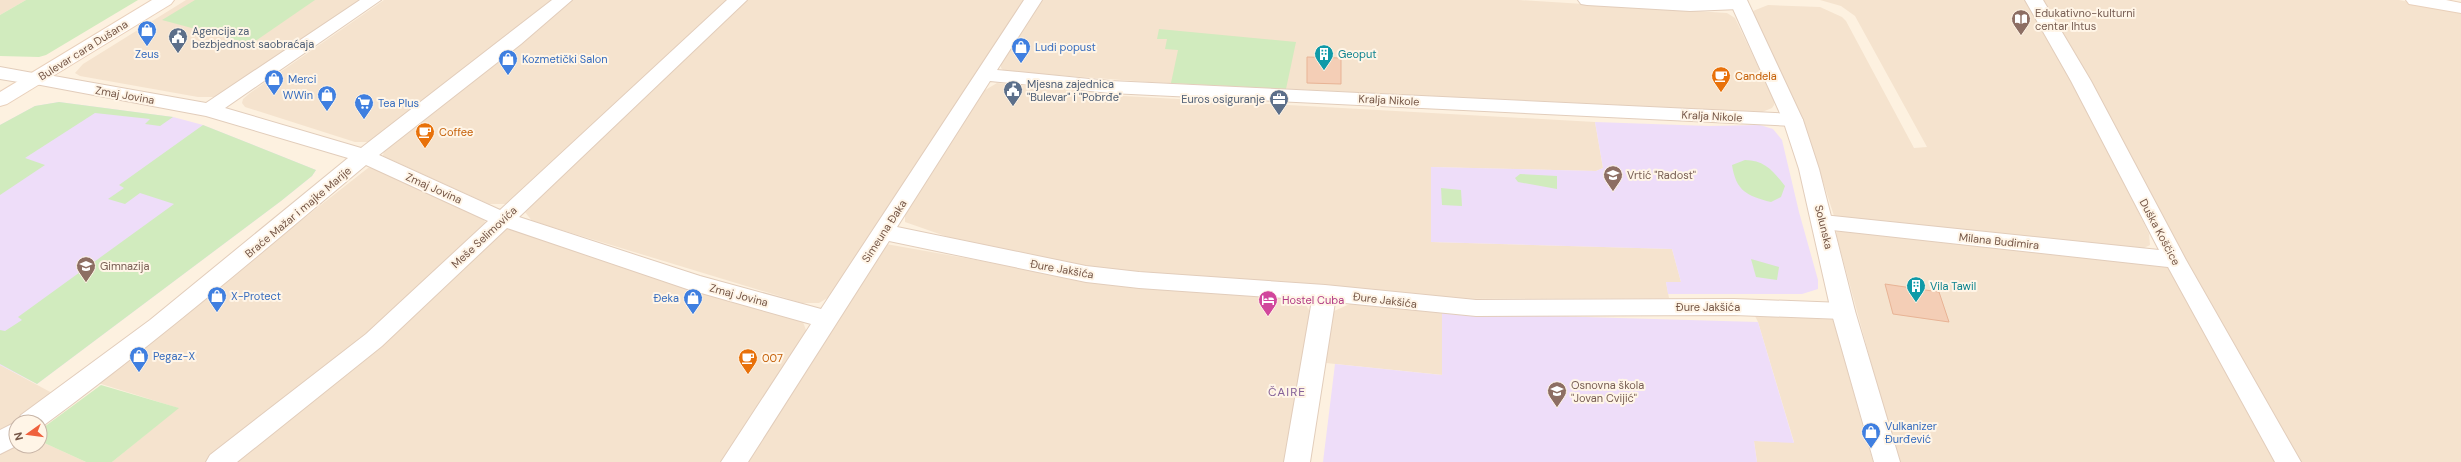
<svg xmlns="http://www.w3.org/2000/svg" width="2461" height="462" font-family="'DM Sans',sans-serif">
<rect width="100%" height="100%" fill="#fdf1e0"/>
<g fill="#f5e3ce">
<polygon points="0,0 26,0 0,15"/>
<polygon points="186,0 365,0 218,97 198,97 80,76 75,73 83,64"/>
<polygon points="384,0 551,0 382,135 369,142 355,142 245,107 242,103 243,99 250,93"/>
<polygon points="570,0 729,0 509,204 489,204 383,156 384,149"/>
<polygon points="742,0 1026,0 831,296 819,303 802,303 532,221 525,212 525,209"/>
<polygon points="1041,0 1519,0 1727,13 1735,18 1774,100 1774,105 1772,108 1762,112 1148,82 1004,71 1001,68 1001,64"/>
<polygon points="1820,0 2026,0 2075,80 2149,234 2150,245 2144,248 2138,249 1843,220 1834,216 1817,163 1753,11 1768,5 1820,7 1842,17 1846,21 1914,148 1927,147 1855,16 1841,6"/>
<polygon points="2039,0 2399,0 2461,12 2461,462 2293,462"/>
<polygon points="997,83 1124,96 1595,122 1603,168 1596,171 1431,167 1431,242 1672,249 1681,282 1666,282 1669,298 1440,299 1345,288 1091,268 965,243 905,222 905,212 982,92"/>
<polygon points="368,168 373,168 483,218 485,222 484,226 368,339 206,462 112,462 178,408 95,382"/>
<polygon points="508,228 803,322 806,330 805,336 726,462 230,462 502,229"/>
<polygon points="1837,228 2167,261 2284,462 1898,462 1836,234"/>
<polygon points="886,244 999,264 1087,277 1295,297 1302,300 1312,314 1289,462 741,462"/>
<polygon points="1350,304 1442,313 1443,375 1326,363 1332,316 1334,311"/>
<polygon points="1754,314 1829,316 1833,319 1873,462 1757,462 1754,441 1794,442 1758,322"/>
<polygon points="0,365 54,394 0,434"/>
<polygon points="40,441 86,462 0,462 0,454 16,446 40,446"/>
</g>
<g fill="#eeddf9">
<polygon points="59,102 173,117 203,125 316,170 312,176 281,201 37,384 0,365 0,125 35,106"/>
<polygon points="1595,122 1709,126 1760,125 1773,129 1782,140 1799,212 1818,280 1818,289 1802,294 1668,294 1666,282 1681,282 1672,249 1431,242 1431,167 1596,171 1603,168"/>
<polygon points="1442,313 1758,322 1794,443 1754,441 1757,462 1323,462 1335,364 1442,375"/>
</g>
<g fill="#d1ebbe">
<polygon points="26,0 138,0 46,55 39,57 0,56 0,15"/>
<polygon points="195,0 315,0 251,44 162,20"/>
<polygon points="1159,29 1296,42 1286,89 1171,83 1178,50 1165,49 1167,39 1157,39"/>
<polygon points="59,102 173,117 160,126 145,124 150,119 95,113 25,158 45,165 0,195 0,125 35,106"/>
<polygon points="203,125 316,170 312,176 281,201 37,384 0,364 0,330 5,331 22,320 18,317 174,204 140,193 125,204 108,199 124,188 119,185"/>
<path d="M1745,160C1765,160 1774,172 1785,186L1781,197L1771,202C1747,196 1736,191 1732,165Z"/>
<polygon points="1520,174 1557,176 1557,189 1518,182 1515,178"/>
<polygon points="1441,188 1461,190 1462,206 1442,205"/>
<polygon points="1751,259 1779,267 1777,280 1756,277"/>
<polygon points="101,385 179,408 112,462 86,462 40,441 40,430"/>
</g>
<g fill="#f4ceb6" stroke="#e8b395">
<polygon points="1307,57 1341,58 1341,84 1307,83"/>
<polygon points="1885,284 1939,292 1949,322 1893,314"/>
</g>
<g fill="none" stroke-linecap="round" stroke-linejoin="round">
<defs>
<g id="minor">
<path d="M360,0H381L225,108L361,148L552,0H572L521,44L379,155L500,210L727,0H747L519,217L700,276L821,309L1024,0H1042L997,70L1110,81L1793,114L1800,116L1803,120L1800,124L1793,126L1110,93L990,81L897,227L1086,266L1139,272L1325,285L1476,300L1734,299L1843,303L1851,305L1855,311L1851,317L1843,319L1734,315L1476,316L1335,302L1310,462H1284L1312,300L1139,288L1086,282L889,241L748,462H721L811,324L687,289L507,228L382,346L237,462H206L210,455L366,334L488,221L366,165C259,255 153,345 40,428V422H17L21,415L150,320L348,158L206,116L30,83L27,79L30,75L37,73L206,103Z"/>
<polygon points="1578,0 1745,0 1748,4 1745,8 1739,9 1690,11 1587,5 1581,4"/>
<polygon points="2025,0 2043,0 2091,81 2186,260 2301,462 2275,462 2168,267 1823,229 1815,227 1812,222 1815,217 1823,215 2159,250 2071,81"/>
<polygon points="16,422 16,446 0,454 0,430"/>
</g>
<g id="tertiary">
<polygon points="1729,0 1747,0 1803,120 1819,169 1855,311 1900,462 1874,462 1831,311 1799,169 1783,120"/>
<polygon points="0,67 44,75 47,79 44,83 37,85 0,79"/>
</g>
<g id="secondary">
<polygon points="152,0 174,0 171,4 7,104 0,106 0,92"/>
<polygon points="2406,0 2446,0 2461,3 2461,13 2415,5 2409,4"/>
</g>
</defs>
<use href="#minor" stroke="#e2cdbb" stroke-width="2"/>
<use href="#tertiary" stroke="#e2cdbb" stroke-width="2"/>
<use href="#secondary" stroke="#e9d0bb" stroke-width="2"/>
<use href="#minor" fill="#fff" fill-rule="evenodd"/>
<use href="#tertiary" fill="#fff" fill-rule="evenodd"/>
<use href="#secondary" fill="#fff" fill-rule="evenodd"/>
</g>
<defs>
<symbol id="library-pin" viewBox="-11 -11 22 30"><path d="M0 17L-7.5 6A9.5 9.5 0 1 1 7.5 6Z" fill="#8d6e63" stroke="#fff5e7"/><path d="M-6-4Q-3-5.5-.7-3.5V5Q-3 3-6 4ZM6-4Q3-5.5 .7-3.5V5Q3 3 6 4Z" fill="#fff"/></symbol>
<symbol id="shop-pin" viewBox="-11 -11 22 30"><path d="M0 17L-7.5 6A9.5 9.5 0 1 1 7.5 6Z" fill="#3f7fe0" stroke="#fff5e7"/><path d="M-5-2.5h2.3a2.7 3.5 0 0 1 5.4 0H5L5.5 6h-11ZM-1.5-2.5h3a1.5 2.3 0 0 0-3 0Z" fill="#fff"/></symbol>
<symbol id="civic-pin" viewBox="-11 -11 22 30"><path d="M0 17L-7.5 6A9.5 9.5 0 1 1 7.5 6Z" fill="#5c6f8a" stroke="#fff5e7"/><path d="M-.6-6.5H3V-4.5H.6V-3L4-1V1h2V6H-6V1h2V-1L-.6-3ZM-1.2 2.5V6h2.4V2.5Z" fill="#fff"/></symbol>
<symbol id="building-pin" viewBox="-11 -11 22 30"><path d="M0 17L-7.5 6A9.5 9.5 0 1 1 7.5 6Z" fill="#0f9aa8" stroke="#fff5e7"/><path d="M-4-6H4V6H1V3H-1V6H-4ZM-2.5-4.3h1.7v1.8h-1.7ZM.8-4.3h1.7v1.8H.8ZM-2.5-1h1.7V.8h-1.7ZM.8-1h1.7V.8H.8Z" fill="#fff"/></symbol>
<symbol id="cafe-pin" viewBox="-11 -11 22 30"><path d="M0 17L-7.5 6A9.5 9.5 0 1 1 7.5 6Z" fill="#e8710a" stroke="#fff5e7"/><path d="M-5.5-4.5H6V0H3Q3 3.5 0 3.5H-2.5Q-5.5 3.5-5.5 0ZM3-3.2v2h1.7v-2ZM-6 4.5H4V6H-6Z" fill="#fff"/></symbol>
<symbol id="office-pin" viewBox="-11 -11 22 30"><path d="M0 17L-7.5 6A9.5 9.5 0 1 1 7.5 6Z" fill="#5c6f8a" stroke="#fff5e7"/><path d="M-6-3h4V-5.5h4V-3h4V5H-6ZM-1-4.5V-3h2v-1.5ZM-6 0V1H6V0Z" fill="#fff"/></symbol>
<symbol id="supermarket-pin" viewBox="-11 -11 22 30"><path d="M0 17L-7.5 6A9.5 9.5 0 1 1 7.5 6Z" fill="#3f7fe0" stroke="#fff5e7"/><path d="M-6-5.5h2.5l.6 2H6L4.5 2H-2.5L-4.4-4H-6ZM-1.5 3.2a1.3 1.3 0 1 0 .1 0ZM3 3.2a1.3 1.3 0 1 0 .1 0Z" fill="#fff"/></symbol>
<symbol id="school-pin" viewBox="-11 -11 22 30"><path d="M0 17L-7.5 6A9.5 9.5 0 1 1 7.5 6Z" fill="#8d6e63" stroke="#fff5e7"/><path d="M0-5L7-2L0 1L-7-2ZM-4 1L0 2.5L4 1V4Q0 6-4 4Z" fill="#fff"/></symbol>
<symbol id="hotel-pin" viewBox="-11 -11 22 30"><path d="M0 17L-7.5 6A9.5 9.5 0 1 1 7.5 6Z" fill="#d1479c" stroke="#fff5e7"/><path d="M-6-4.5h1.5V1H6V5H4.5V3h-9V5H-6ZM-4 0a1.8 1.8 0 1 1 3.6 0ZM.5 0V-2.5h3Q6-2.5 6 0Z" fill="#fff"/></symbol>
</defs>
<g fill-rule="evenodd">
<use href="#library-pin" x="2010" y="8" width="22" height="30"/>
<use href="#shop-pin" x="136" y="19" width="22" height="30"/>
<use href="#civic-pin" x="167" y="26" width="22" height="30"/>
<use href="#shop-pin" x="1010" y="36" width="22" height="30"/>
<use href="#building-pin" x="1313" y="43" width="22" height="30"/>
<use href="#shop-pin" x="497" y="48" width="22" height="30"/>
<use href="#cafe-pin" x="1710" y="65" width="22" height="30"/>
<use href="#shop-pin" x="263" y="68" width="22" height="30"/>
<use href="#civic-pin" x="1002" y="79" width="22" height="30"/>
<use href="#shop-pin" x="316" y="84" width="22" height="30"/>
<use href="#office-pin" x="1268" y="88" width="22" height="30"/>
<use href="#supermarket-pin" x="353" y="92" width="22" height="30"/>
<use href="#cafe-pin" x="414" y="121" width="22" height="30"/>
<use href="#school-pin" x="1602" y="164" width="22" height="30"/>
<use href="#school-pin" x="75" y="255" width="22" height="30"/>
<use href="#building-pin" x="1905" y="275" width="22" height="30"/>
<use href="#shop-pin" x="206" y="285" width="22" height="30"/>
<use href="#shop-pin" x="682" y="287" width="22" height="30"/>
<use href="#hotel-pin" x="1257" y="289" width="22" height="30"/>
<use href="#shop-pin" x="128" y="345" width="22" height="30"/>
<use href="#cafe-pin" x="737" y="347" width="22" height="30"/>
<use href="#school-pin" x="1546" y="380" width="22" height="30"/>
<use href="#shop-pin" x="1860" y="421" width="22" height="30"/>
</g>
<g text-anchor="middle" stroke-width="4" stroke-linejoin="round" paint-order="stroke">
<g font-size="11" fill="#785e54" stroke="#fff5e7" text-anchor="start">
<text x="2035" y="17">Edukativno-kulturni<tspan x="2035" dy="13">centar Ihtus</tspan></text>
<text x="1627" y="179">Vrtić "Radost"</text>
<text x="100" y="270">Gimnazija</text>
<text x="1571" y="389">Osnovna škola<tspan x="1571" dy="13">"Jovan Cvijić"</tspan></text>
</g>
<g font-size="11" fill="#4e5e75" stroke="#fff5e7" text-anchor="start">
<text x="192" y="35">Agencija za<tspan x="192" dy="13">bezbjednost saobraćaja</tspan></text>
<text x="1027" y="88">Mjesna zajednica<tspan x="1027" dy="13">"Bulevar" i "Pobrđe"</tspan></text>
<text x="1265" y="103" text-anchor="end">Euros osiguranje</text>
</g>
<g font-size="11" fill="#366cbe" stroke="#fff5e7" text-anchor="start">
<text x="1035" y="51">Ludi popust</text>
<text x="147" y="58" text-anchor="middle">Zeus</text>
<text x="522" y="63">Kozmetički Salon</text>
<text x="288" y="83">Merci</text>
<text x="313" y="99" text-anchor="end">WWin</text>
<text x="378" y="107">Tea Plus</text>
<text x="231" y="300">X-Protect</text>
<text x="679" y="302" text-anchor="end">Đeka</text>
<text x="153" y="360">Pegaz-X</text>
<text x="1885" y="430">Vulkanizer<tspan x="1885" dy="13">Đurđević</tspan></text>
</g>
<g font-size="11" fill="#755646" stroke="#fff5e7">
<text transform="translate(83 50) rotate(-32)" y="4">Bulevar cara Dušana</text>
<text transform="translate(125 95) rotate(10)" y="4">Zmaj Jovina</text>
<text transform="translate(1389 100) rotate(3)" y="4">Kralja Nikole</text>
<text transform="translate(1712 116) rotate(3)" y="4">Kralja Nikole</text>
<text transform="translate(434 188) rotate(24)" y="4">Zmaj Jovina</text>
<text transform="translate(298 212) rotate(-40)" y="4">Braće Mažar i majke Marije</text>
<text transform="translate(1824 227) rotate(76)" y="4">Solunska</text>
<text transform="translate(884 231) rotate(-57)" y="4">Simeuna Đaka</text>
<text transform="translate(2160 232) rotate(62)" y="4">Duška Koščice</text>
<text transform="translate(484 237) rotate(-43)" y="4">Meše Selimovića</text>
<text transform="translate(1999 241) rotate(6)" y="4">Milana Budimira</text>
<text transform="translate(1062 269) rotate(10)" y="4">Đure Jakšića</text>
<text transform="translate(739 295) rotate(15)" y="4">Zmaj Jovina</text>
<text transform="translate(1385 300) rotate(7)" y="4">Đure Jakšića</text>
<text x="1708" y="311">Đure Jakšića</text>
</g>
<g font-size="11" fill="#0d838f" stroke="#fff5e7" text-anchor="start">
<text x="1338" y="58">Geoput</text>
<text x="1930" y="290">Vila Tawil</text>
</g>
<g font-size="11" fill="#c56008" stroke="#fff5e7" text-anchor="start">
<text x="1735" y="80">Candela</text>
<text x="439" y="136">Coffee</text>
<text x="762" y="362">007</text>
</g>
<g font-size="11" fill="#b23c85" stroke="#fff5e7" text-anchor="start">
<text x="1282" y="304">Hostel Cuba</text>
</g>
<g font-size="12" letter-spacing="1" fill="#856199" stroke="#fff5e7">
<text x="1287" y="396">ČAIRE</text>
</g>
</g>
<g transform="translate(28 434) rotate(256)"><circle r="19" fill="#fff5e7" stroke="#c8b5a7"/>
<path d="M0-3L7 15L0 10L-7 15Z" fill="#ef613d"/>
<text y="-6" font-size="11" font-weight="bold" text-anchor="middle" fill="#755646">N</text>
</g>
</svg>
